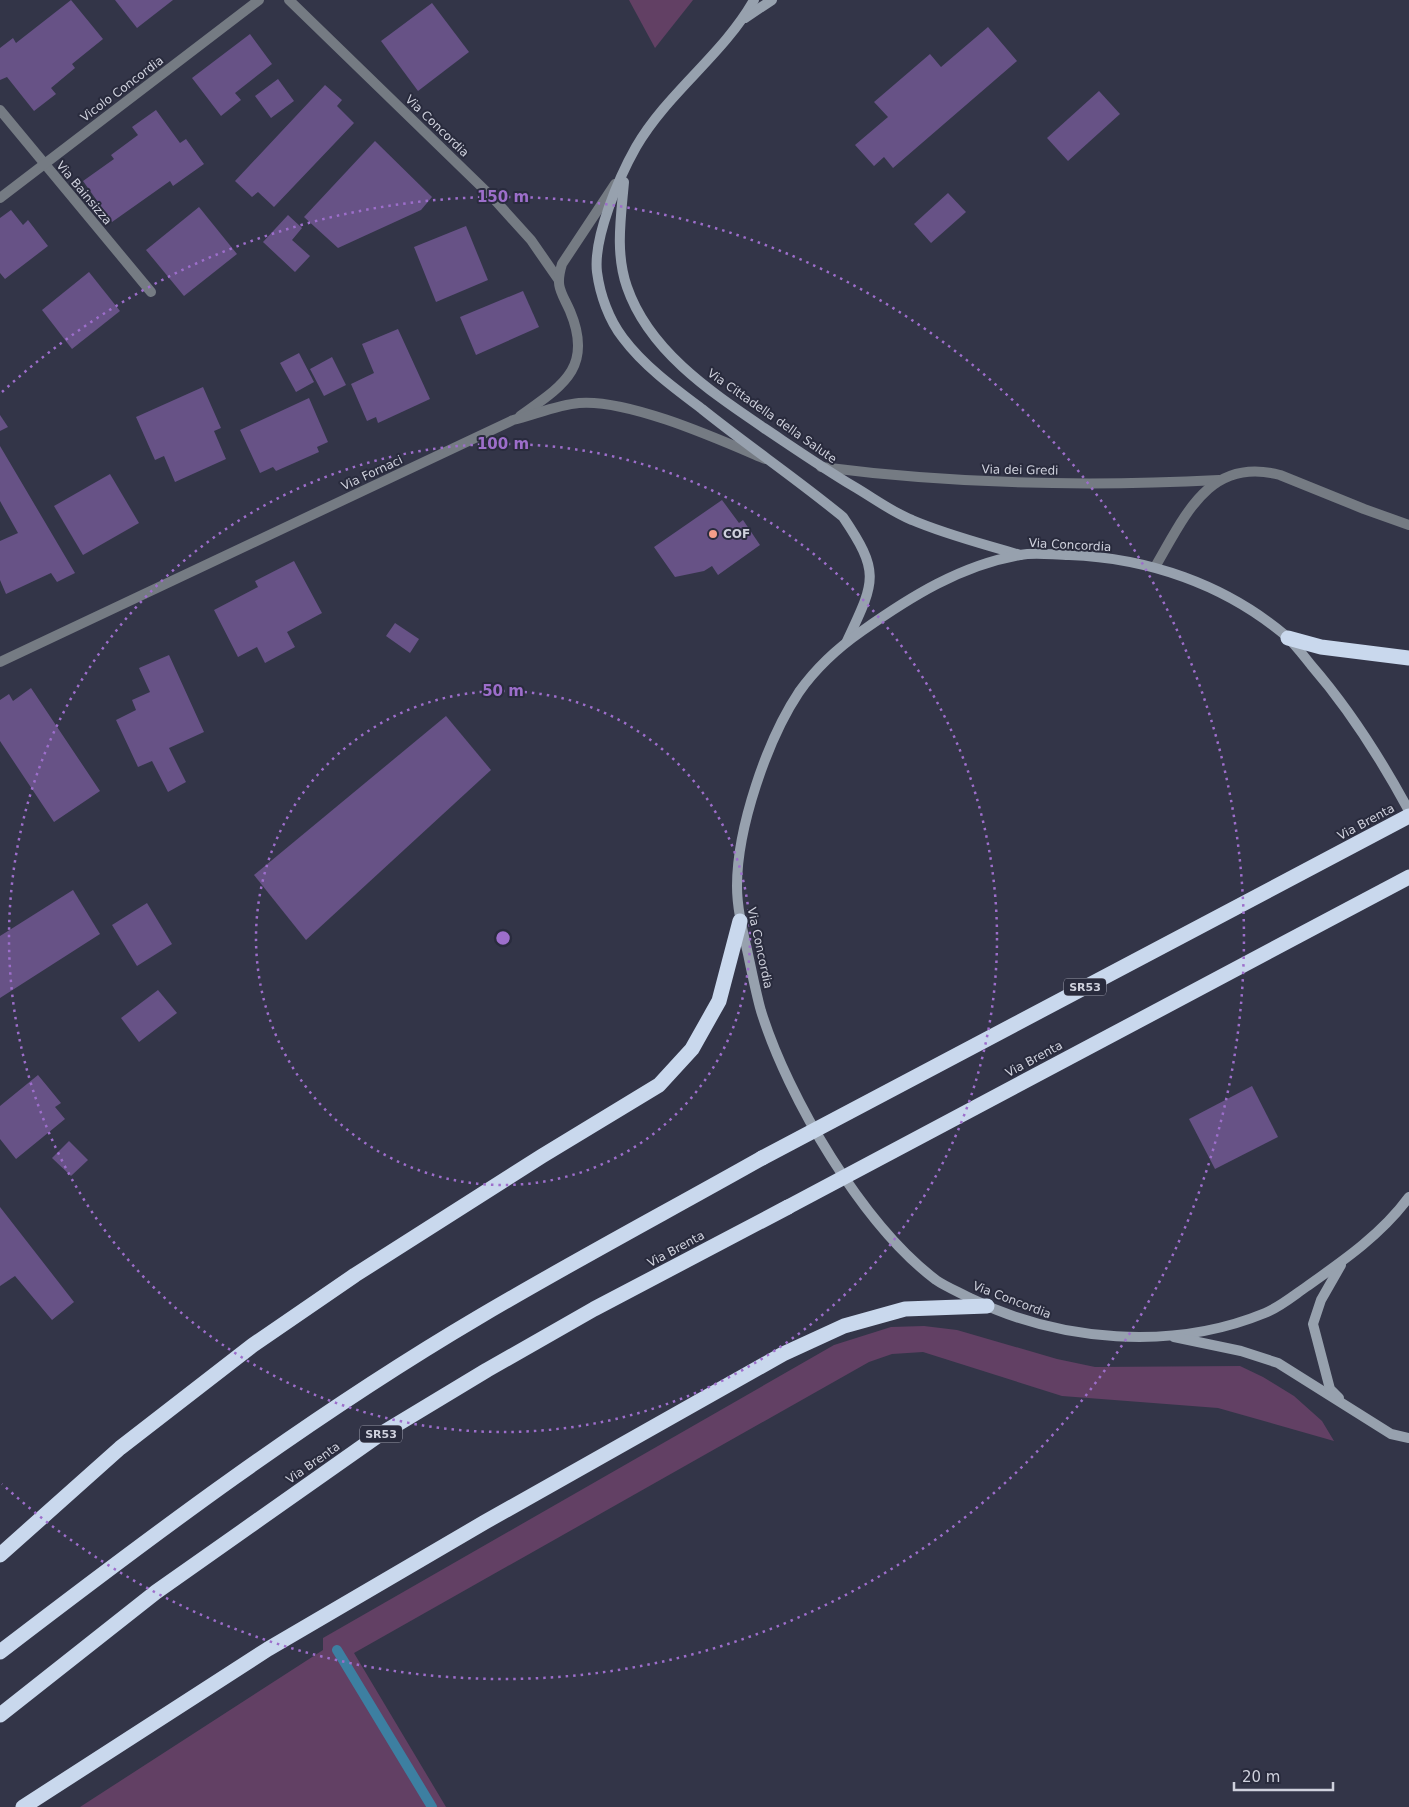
<svg xmlns="http://www.w3.org/2000/svg" width="1409" height="1807" font-family="'DejaVu Sans',sans-serif">
<rect width="100%" height="100%" fill="#333548"/>
<g fill="#624064">
<polygon points="629,0 693,0 655,48"/>
<polygon points="924,1326 957,1330 1057,1359 1095,1367 1240,1366 1263,1377 1294,1396 1322,1421 1334,1441 1218,1408 1062,1396 923,1352 892,1354 869,1362 354,1653 446,1807 80,1807 323,1650 323,1638 834,1345 891,1327"/>
</g>
<g fill="none" stroke-linecap="round" stroke-linejoin="round">
<polyline stroke="#3d7fa1" stroke-width="10" points="337,1650 432,1807"/>
</g>
<g fill="#675286">
<polygon points="71,0 103,39 72,64 75,68 51,88 56,94 34,111 7,77 0,80 0,48 13,38 16,43"/>
<polygon points="115,0 173,0 137,28"/>
<polygon points="432,3 469,52 418,91 381,41"/>
<polygon points="988,27 1017,61 893,168 884,157 874,166 855,145 888,117 874,102 930,54 941,67"/>
<polygon points="250,34 272,64 235,93 241,100 221,116 192,78"/>
<polygon points="278,79 294,101 271,118 255,96"/>
<polygon points="325,85 342,100 337,106 354,123 274,207 258,192 252,197 235,181"/>
<polygon points="1099,91 1120,114 1068,161 1047,138"/>
<polygon points="156,110 180,143 186,139 204,164 173,186 170,181 112,222 83,181 114,159 111,155 138,135 132,127"/>
<polygon points="375,141 432,197 421,210 338,248 304,217"/>
<polygon points="948,193 966,212 931,243 914,224"/>
<polygon points="199,207 237,254 184,296 146,250"/>
<polygon points="11,210 23,225 28,220 48,246 5,279 0,273 0,218"/>
<polygon points="288,215 302,228 292,240 310,256 295,272 263,242"/>
<polygon points="466,226 488,280 436,302 414,247"/>
<polygon points="89,272 120,311 72,349 42,310"/>
<polygon points="523,291 539,327 476,355 460,317"/>
<polygon points="398,329 430,399 378,423 376,417 367,421 351,384 374,373 362,344"/>
<polygon points="299,353 314,382 296,392 280,363"/>
<polygon points="332,357 346,385 324,396 310,369"/>
<polygon points="203,387 221,428 214,431 226,459 175,482 164,456 155,460 136,417"/>
<polygon points="309,398 328,442 317,447 319,452 276,471 273,467 260,473 240,430"/>
<polygon points="0,415 8,427 0,431"/>
<polygon points="0,446 75,573 57,582 51,573 6,594 0,580 0,541 18,533 0,501"/>
<polygon points="110,474 139,523 83,555 54,506"/>
<polygon points="722,500 739,523 743,520 760,545 718,575 712,566 704,571 675,577 654,547"/>
<polygon points="294,561 322,613 287,632 295,647 265,663 257,647 238,657 214,610 258,587 255,581"/>
<polygon points="395,623 419,639 410,653 386,636"/>
<polygon points="169,655 204,732 169,748 186,782 168,792 152,761 138,767 116,720 136,710 132,700 150,692 139,668"/>
<polygon points="31,688 100,791 54,822 0,741 0,700 9,694 13,701"/>
<polygon points="446,716 491,770 306,940 254,875"/>
<polygon points="73,890 100,934 0,998 0,936"/>
<polygon points="147,903 172,944 137,966 112,925"/>
<polygon points="158,990 177,1013 139,1042 121,1018"/>
<polygon points="38,1075 61,1103 55,1107 65,1119 16,1159 0,1139 0,1106"/>
<polygon points="1252,1086 1278,1137 1215,1169 1189,1119"/>
<polygon points="69,1141 88,1160 71,1176 52,1158"/>
<polygon points="0,1207 74,1302 52,1320 15,1276 0,1286"/>
</g>
<g fill="none" stroke-linecap="round" stroke-linejoin="round">
<g stroke="#757b83" stroke-width="10">
<polyline points="289,0 493,198 531,240 558,279"/>
<polyline points="0,110 151,292"/>
<polyline points="0,198 259,0"/>
<path d="M520,416C562,386 594,368 570,311C561,291 555,287 562,264L615,184"/>
<path d="M821,467C954,484 1085,487 1219,480"/>
<path d="M1155,567C1185,516 1209,456 1280,475L1364,509L1409,525"/>
<path d="M0,662L513,420C534,415 557,405 579,403C629,399 718,439 765,459"/>
</g>
<g stroke="#97a1ae" stroke-width="10">
<path d="M754,0C723,55 668,92 636,147C619,177 593,238 597,272C600,295 609,320 623,338C644,366 674,388 702,409C748,446 797,479 843,517C881,573 875,581 847,641"/>
<polyline points="745,18 772,0"/>
<path d="M624,182C621,217 615,253 627,287C649,351 711,392 764,428C794,448 823,468 853,486C872,497 892,512 912,520C947,535 984,544 1020,555"/>
<path d="M1409,811C1381,759 1350,710 1311,665C1303,655 1295,644 1285,635C1224,584 1148,558 1069,555C1053,555 1036,552 1020,555C961,565 910,597 862,631C839,647 816,668 799,692C767,740 737,828 737,886C737,909 743,932 748,954C752,973 756,993 761,1011C788,1098 863,1225 936,1280C946,1287 959,1292 970,1298C1059,1342 1173,1351 1265,1313C1280,1307 1293,1296 1306,1287C1343,1261 1382,1234 1409,1197"/>
<polyline points="1174,1337 1241,1351 1278,1363 1391,1434 1409,1438"/>
<polyline points="1339,1398 1330,1389 1313,1324 1321,1300 1341,1265"/>
</g>
<g stroke="#c9d8ed" stroke-width="15">
<polyline points="1288,638 1321,647 1409,658"/>
<polyline points="0,1555 120,1448 253,1345 355,1275 542,1156 659,1085 692,1049 719,1001 740,921"/>
<path d="M0,1652C154,1534 311,1416 479,1317C572,1262 668,1211 762,1158"/>
<polyline points="0,1715 156,1592 376,1437 487,1370 594,1309 788,1207"/>
<polyline points="23,1807 268,1649 485,1522 783,1354 844,1326 905,1309 987,1306"/>
</g>
<g stroke="#c9d8ed" stroke-width="15">
<polyline points="762,1158 1409,816"/>
<polyline points="788,1207 1409,877"/>
</g>
</g>
<g fill="none" stroke="#9d6ecb" stroke-width="2.5" stroke-dasharray="2.5 5">
<circle cx="503" cy="938" r="247"/>
<circle cx="503" cy="938" r="494"/>
<path d="M2 392A741 741 0 1 1 2 1484"/>
</g>
<circle fill="#f49e8a" stroke="#292b3d" stroke-width="2" cx="713" cy="534" r="5"/>
<g text-anchor="middle" stroke-width="4" stroke-linejoin="round" paint-order="stroke">
<g fill="#292b3d" stroke="#9d9fad" stroke-width="1">
<rect x="1064" y="978.5" width="42" height="17" rx="4"/>
<rect x="360" y="1425.5" width="42" height="17" rx="4"/>
</g>
<g font-size="11" font-weight="bold" fill="#cfd1dd">
<text x="1085" y="991">SR53</text>
<text x="381" y="1438">SR53</text>
</g>
<g font-size="12" fill="#cfd1dd" stroke="#292b3d">
<text transform="translate(122 89) rotate(-37)" y="4">Vicolo Concordia</text>
<text transform="translate(437 126) rotate(44)" y="4">Via Concordia</text>
<text transform="translate(84 193) rotate(50)" y="4">Via Bainsizza</text>
<text transform="translate(772 416) rotate(35)" y="4">Via Cittadella della Salute</text>
<text transform="translate(1020 470) rotate(1)" y="4">Via dei Gredi</text>
<text transform="translate(372 473) rotate(-25)" y="4">Via Fornaci</text>
<text transform="translate(1070 545) rotate(3)" y="4">Via Concordia</text>
<text transform="translate(1366 822) rotate(-28)" y="4">Via Brenta</text>
<text transform="translate(760 948) rotate(78)" y="4">Via Concordia</text>
<text transform="translate(1034 1059) rotate(-28)" y="4">Via Brenta</text>
<text transform="translate(676 1249) rotate(-28)" y="4">Via Brenta</text>
<text transform="translate(1012 1300) rotate(21)" y="4">Via Concordia</text>
<text transform="translate(313 1463) rotate(-35)" y="4">Via Brenta</text>
</g>
<g font-size="12" font-weight="bold" fill="#cfd1dd" stroke="#292b3d" text-anchor="start">
<text x="723" y="538">COF</text>
</g>
</g>
<circle cx="503" cy="938" r="8" fill="#9d6ecb" stroke="#292b3d" stroke-width="2.5"/>
<g font-size="15" text-anchor="middle" font-weight="bold" fill="#9d6ecb" stroke="#292b3d" stroke-width="4" stroke-linejoin="round" paint-order="stroke">
<text x="503" y="202">150 m</text>
<text x="503" y="449">100 m</text>
<text x="503" y="696">50 m</text>
</g>
<path d="M1234 1782v8h99v-8" fill="none" stroke="#cfd1dd" stroke-width="2.5"/>
<text x="1242" y="1782" font-size="15" fill="#cfd1dd" stroke="#292b3d" stroke-width="4" paint-order="stroke">20 m</text>
</svg>
